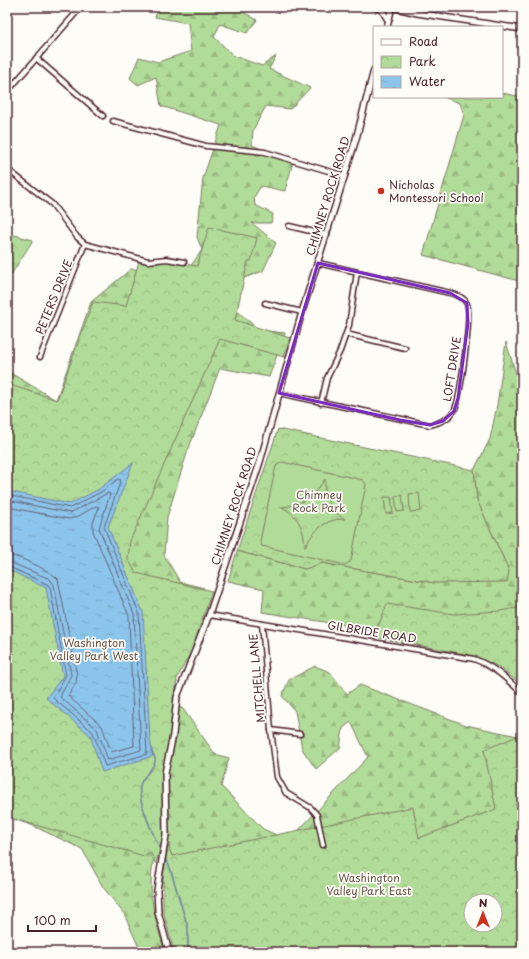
<svg xmlns="http://www.w3.org/2000/svg" width="529" height="959" font-family="'Playpen Sans',sans-serif">
<defs>
<pattern id="forest-firs" width="22" height="20" patternUnits="userSpaceOnUse"><rect width="22" height="20" fill="#b1db98"/><path d="M5 1l3.5 6h-7zM16 11l3.5 6h-7z" fill="#9abc83"/></pattern>
<pattern id="park-crowns" width="20" height="18" patternUnits="userSpaceOnUse"><rect width="20" height="18" fill="#b1db98"/><path d="M2 6a3 3 0 1 1 6 0M12 15a3 3 0 1 1 6 0" fill="none" stroke="#9abc83"/></pattern>
<pattern id="water-ripples" width="26" height="14" patternUnits="userSpaceOnUse"><rect width="26" height="14" fill="#8cc5eb"/><path d="M2 4q2-2 4 0t4 0M15 11q2-2 4 0t4 0" fill="none" stroke="#7aa9ca"/></pattern>
</defs>
<rect width="100%" height="100%" fill="#fdfcf7"/>
<filter id="ink" filterUnits="userSpaceOnUse"><feTurbulence type="fractalNoise" baseFrequency=".025" numOctaves="2"/><feDisplacementMap in="SourceGraphic" scale="8" xChannelSelector="R" yChannelSelector="G"/><feConvolveMatrix kernelMatrix="1 2 1 2 8 2 1 2 1" color-interpolation-filters="sRGB"/></filter>
<g filter="url(#ink)">
<g fill="url(#forest-firs)" stroke="#7e7d62" fill-rule="evenodd">
<path d="M159,7H235L257,20L247,33L220,24L214,37L234,56L262,66L276,56L269,69L310,88L290,109L266,106L253,130L252,145L293,162L285,191L261,186L254,197L255,205L273,214L271,223H252L276,243L263,271L236,281L228,303L259,330L285,333L269,377L220,368L188,450L167,517L164,555L180,582L204,588L199,621L178,672L172,703L183,709L215,754L229,758L221,786L263,829L283,838L297,832L368,757L351,722L343,728L340,748L316,769L302,749L295,711L282,696L289,680L315,666L330,672L347,694L360,685L466,725L522,737V952L165,875L170,843L155,853C146,892 154,915 165,952H141L124,914L103,887L82,849L31,825L7,817V371L56,400L91,302L131,269L185,274L202,250L197,237L203,178L221,125L161,106L156,77L138,85L130,78L139,57L158,62L191,51L188,23L155,17ZM471,901H495V925H471Z"/>
<polygon points="502,93 522,97 522,308 519,308 519,281 423,255 464,115 460,103 443,97 502,97"/>
<polygon points="506,342 518,380 522,382 522,682 488,655 356,627 262,612 264,589 228,581 237,551 305,569 322,563 435,583 509,571 477,500 474,470 490,439 497,405"/>
</g>
<g fill="url(#park-crowns)" stroke="#7e7d62" fill-rule="evenodd">
<polygon points="209,227 257,238 251,261 248,261 235,320 290,338 284,357 220,339 130,541 128,559 136,573 212,591 192,650 177,678 170,742 163,770 163,836 156,864 150,852 144,856 7,817 7,384 57,400 93,302 126,306 139,261 164,261 197,266"/>
<polygon points="7,233 33,240 7,281"/>
<polygon points="278,429 474,470 477,500 509,571 507,582 435,583 322,563 305,569 237,551"/>
<polygon points="387,604 454,614 500,611 522,607 522,686 499,667 475,656 374,637"/>
<path d="M522,734V952H174L163,911V876L168,846L172,856L413,807L419,838L496,809L484,750ZM471,901H495V925H471Z"/>
</g>
<g fill="#b1db98" stroke="#7e7d62" fill-rule="evenodd">
<path d="M282,462L363,480L366,484L351,561L345,565L262,546L260,541L276,466ZM325,479C324,497 329,511 345,519C326,518 313,531 305,547C304,529 298,513 280,507C302,506 314,496 325,479Z"/>
<polygon points="419,493 421,511 410,512 409,494"/>
<polygon points="402,495 404,511 397,512 395,496"/>
<polygon points="384,497 391,497 393,513 386,514"/>
</g>
<polygon fill="url(#water-ripples)" stroke="#72839e" points="133,463 108,527 143,612 150,740 153,756 102,772 90,735 46,698 63,676 46,588 7,569 7,491 70,504 99,489"/>
<g fill="none" stroke-linecap="round" stroke-linejoin="round">
<g stroke="#646178" stroke-width="1">
<polyline points="7,495 70,508 101,492 118,479 121,480 104,527 139,613 147,754 105,766 93,732 53,698 66,675 50,587 47,584 7,566"/>
<polyline points="7,500 70,513 108,493 110,494 99,528 134,614 141,750 108,760 97,729 60,697 71,675 54,585 50,579 7,561"/>
<path d="M7,507L69,519L77,517L96,506L99,507L93,523V531L129,616L134,746L111,752L102,726L68,696L76,683L77,675L58,579C51,571 17,555 7,555"/>
</g>
<g stroke="#72839e" stroke-width="1.5">
<path d="M151,751C164,765 142,773 140,786C137,801 154,836 161,851"/>
<polyline points="164,856 170,868 188,928 188,952"/>
</g>
<defs>
<g id="minor">
<polyline points="36,58 103,116"/>
<polyline points="7,92 81,7"/>
<polyline points="113,121 206,146 265,152 345,176"/>
<polyline points="7,169 52,204 77,237 85,244 148,261 167,259 184,262"/>
<polyline points="289,226 327,235"/>
<polyline points="265,303 302,312"/>
<polyline points="346,334 405,348"/>
<polyline points="40,357 85,244"/>
<path d="M279,393L430,425C439,423 449,419 454,411C460,401 472,314 467,304C464,297 456,295 450,293L318,263"/>
<polyline points="321,403 327,378 340,351 349,325 357,272"/>
<path d="M209,615L474,659C493,666 507,679 522,693"/>
<polyline points="262,624 271,730 277,777 286,793 311,808 317,815 323,845"/>
<polyline points="271,730 300,734"/>
</g>
<g id="tertiary">
<polyline points="375,7 382,10 388,20"/>
<polyline points="393,7 417,13 522,29"/>
<polyline points="387,27 392,7"/>
<polyline points="169,952 158,912 157,890 166,835 165,773 173,735 177,697 209,615 260,462 302,312 356,139 374,70"/>
</g>
</defs>
<use href="#minor" stroke="#4a1f2b" stroke-width="7"/>
<use href="#tertiary" stroke="#4a1f2b" stroke-width="8"/>
<use href="#minor" stroke="#fdfcf7" stroke-width="4"/>
<use href="#tertiary" stroke="#fdfcf7" stroke-width="5"/>
</g>
</g>
<path fill="none" stroke="#7b2cbf" stroke-width="3" stroke-linejoin="round" d="M318,263L450,293L467,303L468,323L458,398L454,411L443,421L430,425L400,420L279,393Z"/>
<circle fill="#c8321e" stroke="#fdfcf7" stroke-width="1.5" cx="381" cy="191" r="4"/>
<g text-anchor="middle" stroke-width="3.5" stroke-linejoin="round" paint-order="stroke">
<g font-size="11" fill="#4a1f2b" stroke="#fdfcf7" text-anchor="start">
<text x="389" y="189">Nicholas<tspan x="389" dy="13">Montessori School</tspan></text>
</g>
<g font-size="11" fill="#4a1f2b" stroke="#fdfcf7">
<text transform="translate(328 196) rotate(-73)" y="4">CHIMNEY ROCK ROAD</text>
<text transform="translate(54 297) rotate(-68)" y="4">PETERS DRIVE</text>
<text transform="translate(452 369) rotate(-81)" y="4">LOFT DRIVE</text>
<text transform="translate(234 506) rotate(-72)" y="4">CHIMNEY ROCK ROAD</text>
<text transform="translate(372 632) rotate(9)" y="4">GILBRIDE ROAD</text>
<text transform="translate(257 678) rotate(-95)" y="4">MITCHELL LANE</text>
</g>
<g font-size="11" fill="#69574c" stroke="#fdfcf7">
<text x="319" y="499">Chimney<tspan x="319" dy="13">Rock Park</tspan></text>
<text x="94" y="647">Washington<tspan x="94" dy="13">Valley Park West</tspan></text>
<text x="369" y="882">Washington<tspan x="369" dy="13">Valley Park East</tspan></text>
</g>
</g>
<rect width="529" height="959" fill="none" stroke="#fdfcf7" stroke-width="24"/>
<rect x="12" y="12" width="505" height="935" fill="none" stroke="#4a1f2b" stroke-width="1.5" filter="url(#ink)"/>
<rect x="373" y="26" width="130" height="72" fill="#fdfcf7" stroke="#b5a4a5"/>
<rect x="381" y="39" width="20" height="6" fill="#fdfcf7" stroke="#b5a4a5"/>
<text x="409" y="46" font-size="12" fill="#4a1f2b">Road</text>
<rect x="381" y="56" width="20" height="12" fill="url(#park-crowns)" stroke="#b5a4a5"/>
<text x="409" y="66" font-size="12" fill="#4a1f2b">Park</text>
<rect x="381" y="76" width="20" height="12" fill="url(#water-ripples)" stroke="#b5a4a5"/>
<text x="409" y="86" font-size="12" fill="#4a1f2b">Water</text>
<g transform="translate(483 913)"><circle r="19" fill="#fdfcf7" stroke="#b5a4a5"/>
<path d="M0-3L7 15L0 10L-7 15Z" fill="#c8321e"/>
<text y="-6" font-size="11" font-weight="bold" text-anchor="middle" fill="#4a1f2b">N</text>
</g>
<path d="M28 925v6h68v-6" fill="none" stroke="#4a1f2b" stroke-width="2"/>
<text x="34" y="925" font-size="12" fill="#4a1f2b" stroke="#fdfcf7" stroke-width="3" paint-order="stroke">100 m</text>
</svg>
